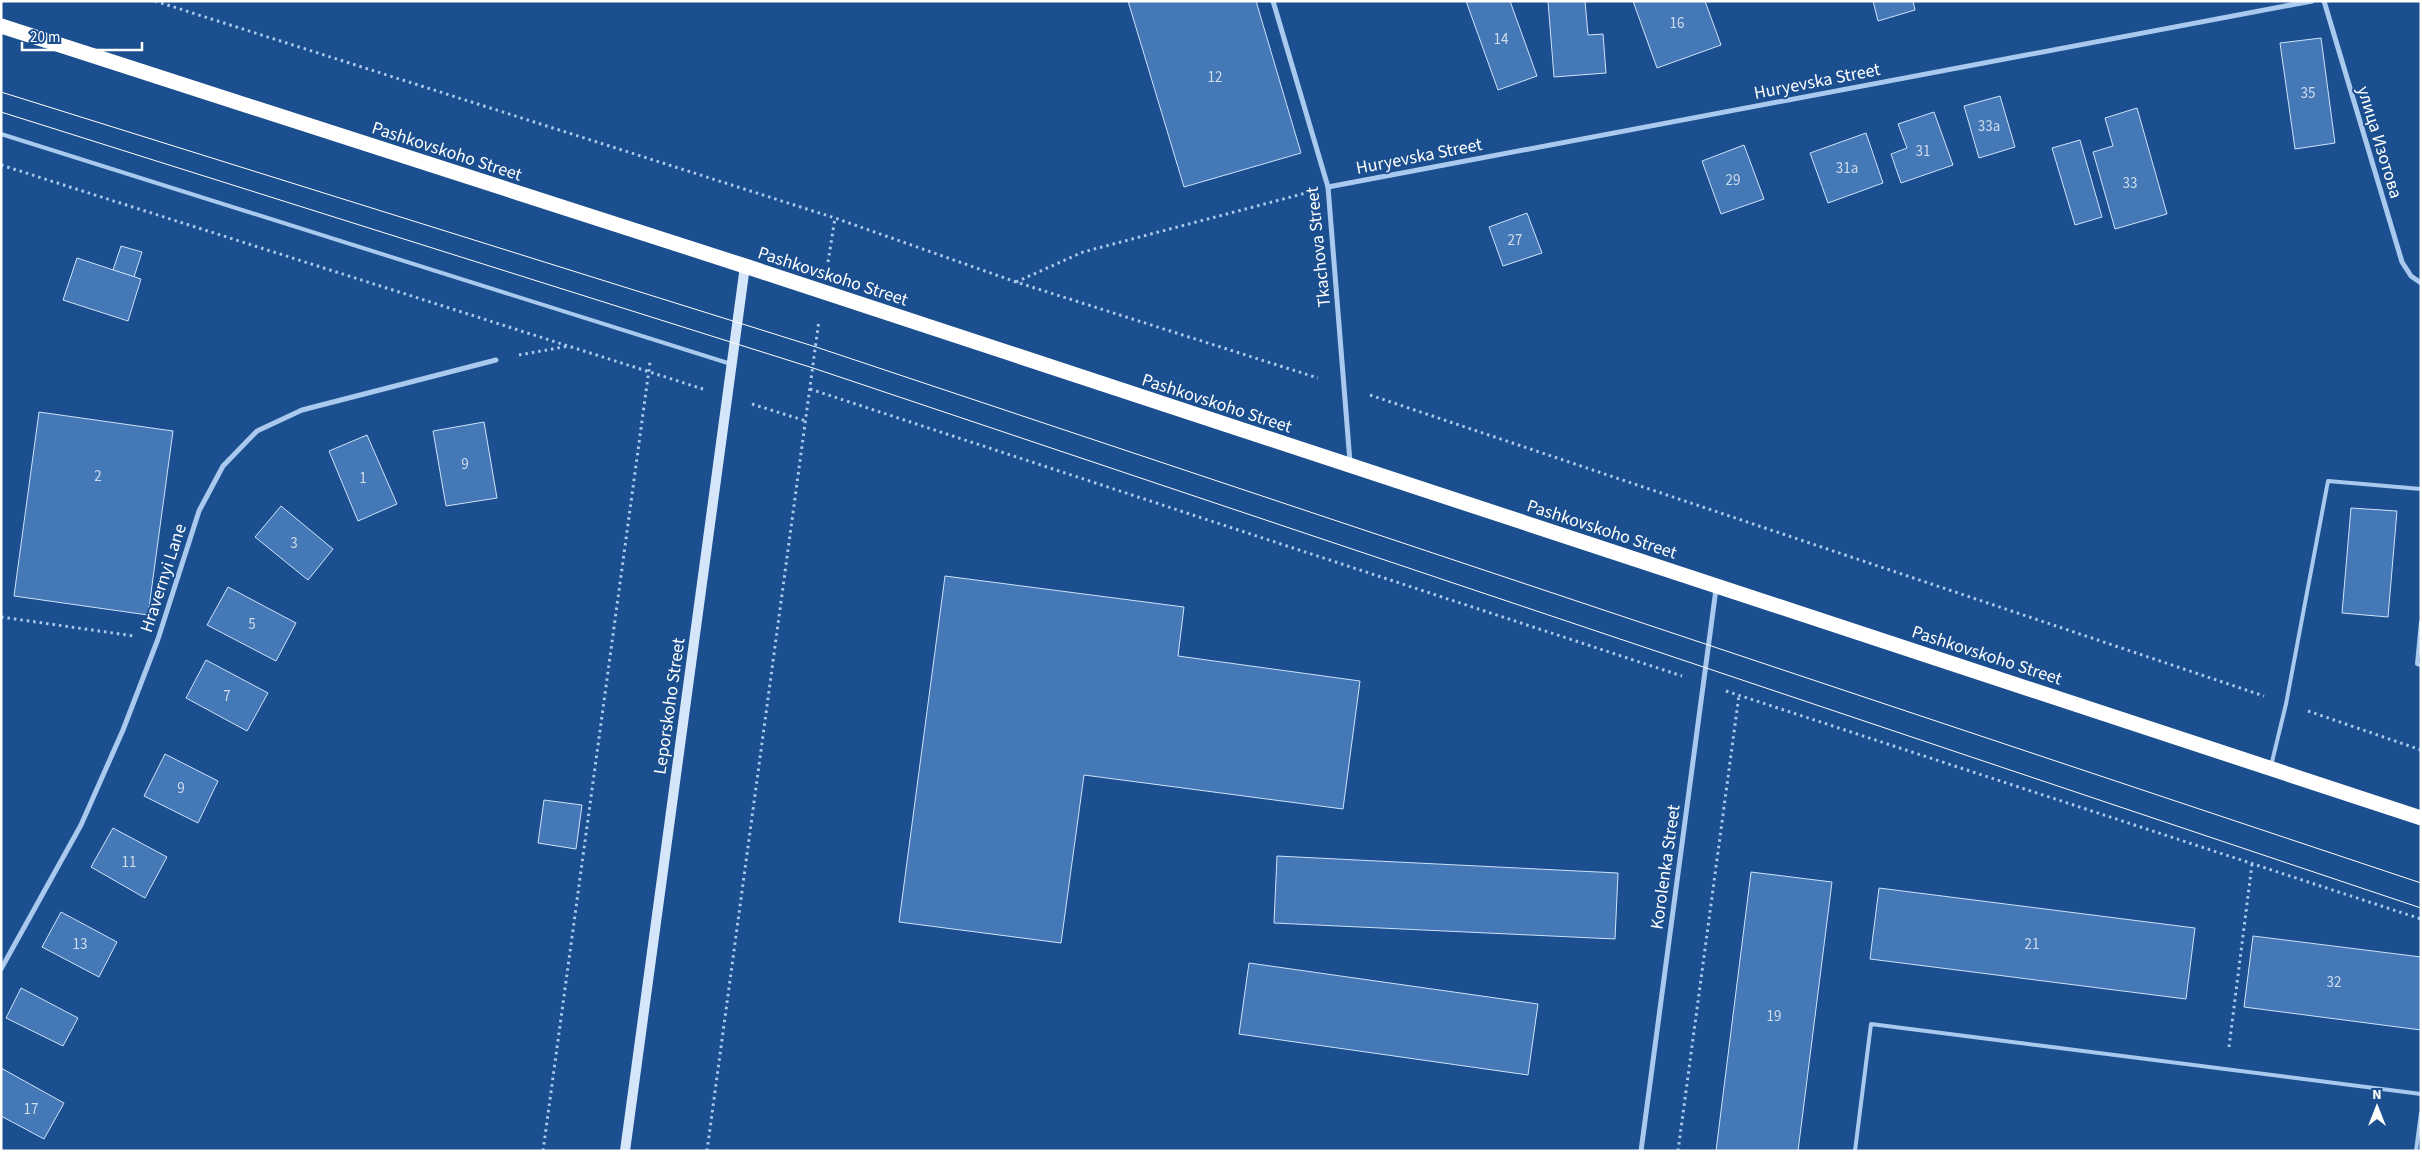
<svg xmlns="http://www.w3.org/2000/svg" width="2422" height="1152" font-family="'Source Sans 3',sans-serif">
<rect width="100%" height="100%" fill="#1b4f8f"/>
<g fill="#4478b7" stroke="#cfe3fa">
<polygon points="1128,1 1256,1 1301,153 1184,187"/>
<polygon points="1466,1 1510,1 1537,76 1498,90"/>
<polygon points="1548,1 1585,1 1588,35 1603,34 1606,73 1554,77"/>
<polygon points="1633,1 1705,1 1721,45 1657,68"/>
<polygon points="1873,1 1913,1 1915,10 1878,21"/>
<polygon points="2321,38 2335,143 2295,149 2280,43"/>
<polygon points="2000,96 2015,147 1979,158 1964,106"/>
<polygon points="2137,108 2167,214 2115,229 2093,152 2113,146 2105,118"/>
<polygon points="1934,112 1953,165 1901,183 1891,154 1907,148 1898,124"/>
<polygon points="1866,133 1883,183 1828,203 1810,153"/>
<polygon points="2080,140 2102,217 2075,225 2052,148"/>
<polygon points="1744,145 1764,199 1721,214 1702,161"/>
<polygon points="1527,213 1542,253 1503,266 1489,227"/>
<polygon points="121,246 142,252 134,277 113,270"/>
<polygon points="77,258 141,279 128,321 63,300"/>
<polygon points="39,412 173,431 148,615 14,596"/>
<polygon points="484,422 497,498 446,506 433,431"/>
<polygon points="367,435 397,504 358,521 329,451"/>
<polygon points="281,506 333,549 308,580 255,537"/>
<polygon points="2351,508 2397,511 2388,617 2342,613"/>
<polygon points="945,576 1184,607 1178,656 1360,681 1343,809 1084,775 1061,943 899,922"/>
<polygon points="228,587 296,623 276,661 207,625"/>
<polygon points="206,660 268,693 247,731 186,698"/>
<polygon points="165,754 218,781 198,823 144,796"/>
<polygon points="544,800 582,805 576,849 538,843"/>
<polygon points="113,828 167,857 145,898 91,867"/>
<polygon points="1277,856 1618,873 1615,939 1274,923"/>
<polygon points="1751,872 1832,882 1798,1151 1716,1151"/>
<polygon points="1879,888 2195,928 2186,999 1870,959"/>
<polygon points="61,912 117,942 99,977 42,947"/>
<polygon points="2253,936 2421,957 2421,1030 2244,1007"/>
<polygon points="1249,963 1538,1004 1528,1075 1239,1034"/>
<polygon points="21,988 78,1018 63,1046 6,1018"/>
<polygon points="1,1068 64,1103 44,1139 1,1116"/>
</g>
<g fill="none" stroke-linecap="round" stroke-linejoin="round">
<g stroke="#a9c9ee" stroke-width="3" stroke-dasharray="2.5 4" stroke-linecap="butt">
<polyline points="155,1 835,218 1016,282 1318,378"/>
<polyline points="1,165 703,389"/>
<polyline points="828,262 835,218"/>
<polyline points="1016,282 1083,252 1306,193"/>
<polyline points="519,355 569,346"/>
<polyline points="810,389 1682,676"/>
<polyline points="1370,395 2264,696"/>
<polyline points="752,404 806,421"/>
<polyline points="1,617 134,636"/>
<polyline points="1726,691 2421,919"/>
<polyline points="2308,711 2421,750"/>
<polyline points="2229,1047 2252,864"/>
<polyline points="543,1151 650,362"/>
<polyline points="707,1151 819,320"/>
<polyline points="1678,1151 1739,695"/>
</g>
<g stroke="#a9c9ee" stroke-width="4">
<polyline points="1,134 731,364"/>
<polyline points="2421,622 2417,664 2421,665"/>
<polyline points="2271,766 2286,704 2328,481 2421,489"/>
<polyline points="1855,1151 1871,1024 2421,1094"/>
<polyline points="2416,1151 2421,1113"/>
</g>
<g stroke="#a9c9ee" stroke-width="5">
<polyline points="1273,1 1328,187 1350,462"/>
<polyline points="2324,1 2402,262 2411,276 2421,283"/>
<polyline points="1328,187 2312,1"/>
<polyline points="1,969 81,825 123,730 158,639 199,511 223,466 257,431 302,410 496,360"/>
<polyline points="1641,1151 1716,589"/>
</g>
<polyline stroke="#d6e6fa" stroke-width="10" points="625,1151 745,266"/>
<polyline stroke="#fff" stroke-width="15" points="1,26 745,266 2421,818"/>
<g stroke="#fff" stroke-width="1">
<polyline points="1,92 816,347 2421,883"/>
<polyline points="1,112 813,368 2421,908"/>
</g>
</g>
<g text-anchor="middle" stroke-width="4" stroke-linejoin="round" paint-order="stroke">
<g font-size="15" fill="#d0dded">
<text x="1677" y="28">16</text>
<text x="1501" y="44">14</text>
<text x="1215" y="82">12</text>
<text x="2308" y="98">35</text>
<text x="1989" y="131">33а</text>
<text x="1923" y="156">31</text>
<text x="1847" y="173">31а</text>
<text x="1733" y="185">29</text>
<text x="2130" y="188">33</text>
<text x="1515" y="245">27</text>
<text x="465" y="469">9</text>
<text x="98" y="481">2</text>
<text x="363" y="483">1</text>
<text x="294" y="548">3</text>
<text x="252" y="629">5</text>
<text x="227" y="701">7</text>
<text x="181" y="793">9</text>
<text x="129" y="867">11</text>
<text x="80" y="949">13</text>
<text x="2032" y="949">21</text>
<text x="2334" y="987">32</text>
<text x="1774" y="1021">19</text>
<text x="31" y="1114">17</text>
</g>
<g font-size="18" fill="#fff" stroke="#1b4f8f">
<text transform="translate(1817 81) rotate(-11)" y="6">Huryevska Street</text>
<text transform="translate(2380 142) rotate(73)" y="6">улица Изотова</text>
<text transform="translate(447 151) rotate(18)" y="6">Pashkovskoho Street</text>
<text transform="translate(1419 156) rotate(-11)" y="6">Huryevska Street</text>
<text transform="translate(1318 247) rotate(-96)" y="6">Tkachova Street</text>
<text transform="translate(833 276) rotate(18)" y="6">Pashkovskoho Street</text>
<text transform="translate(1217 403) rotate(18)" y="6">Pashkovskoho Street</text>
<text transform="translate(1602 529) rotate(18)" y="6">Pashkovskoho Street</text>
<text transform="translate(163 578) rotate(-72)" y="6">Hravernyi Lane</text>
<text transform="translate(1987 655) rotate(18)" y="6">Pashkovskoho Street</text>
<text transform="translate(669 706) rotate(-82)" y="6">Leporskoho Street</text>
<text transform="translate(1665 867) rotate(-82)" y="6">Korolenka Street</text>
</g>
</g>
<rect width="2422" height="1152" fill="none" stroke="#ffffff" stroke-width="5"/>
<g transform="translate(2377 1107)" stroke="#1b4f8f" stroke-width="4" paint-order="stroke">
<path d="M0-4L9 19L0 12L-9 19Z" fill="#ffffff"/>
<text y="-8" font-size="14" font-weight="bold" text-anchor="middle" fill="#ffffff">N</text>
</g>
<path d="M22 42v8h120v-8" fill="none" stroke="#ffffff" stroke-width="2.5"/>
<text x="30" y="42" font-size="15" fill="#ffffff" stroke="#1b4f8f" stroke-width="4" paint-order="stroke">20 m</text>
</svg>
